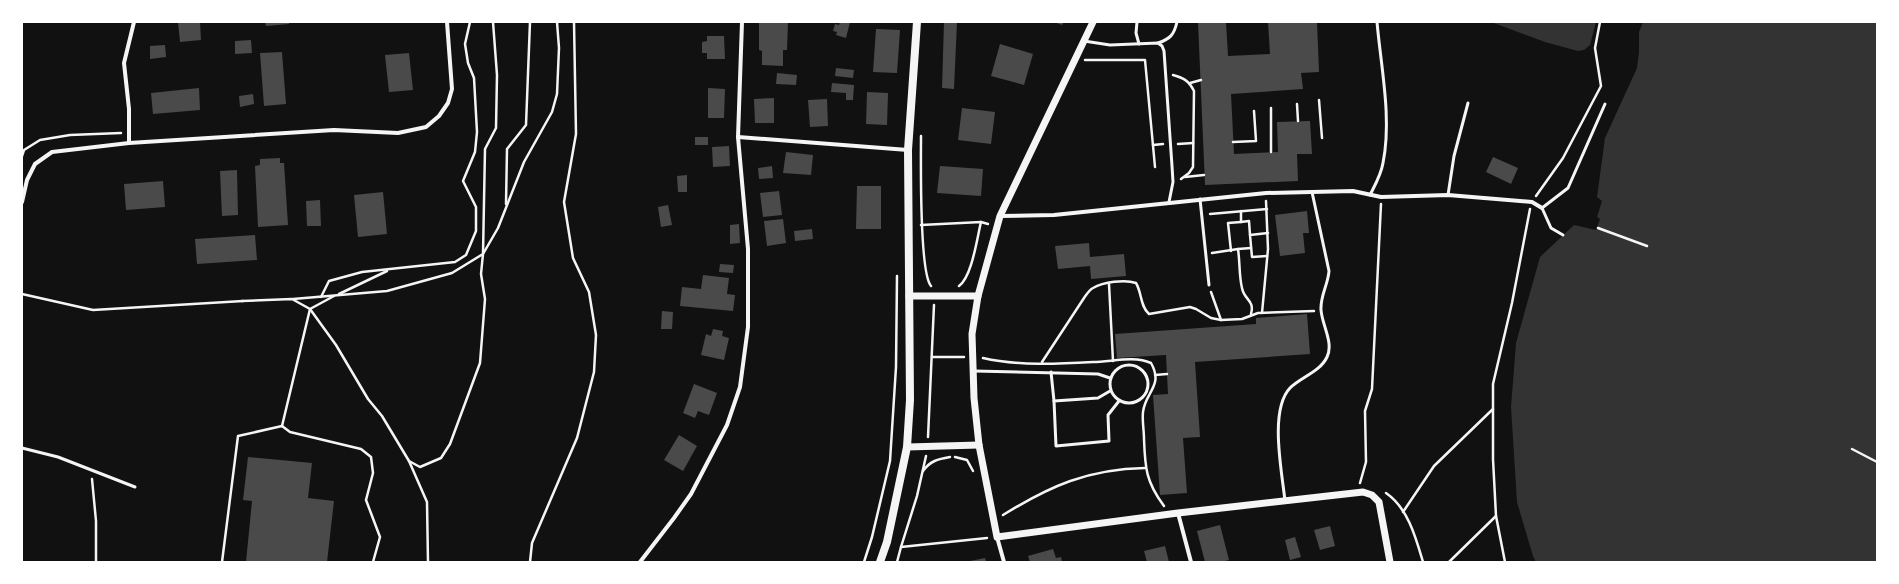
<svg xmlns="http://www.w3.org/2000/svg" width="1899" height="584" font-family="Cabin,sans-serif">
<rect width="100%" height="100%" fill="#111"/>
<g fill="#333">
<polygon points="1491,22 1596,22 1590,45 1584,50 1578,51 1545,42"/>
<polygon points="1643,22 1877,22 1877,562 1536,562 1533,556 1517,502 1511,407 1516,343 1540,257 1574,225 1596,230 1600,219 1597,217 1602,201 1597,197 1605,138 1637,68 1639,52 1639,32"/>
</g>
<g fill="#4a4a4a">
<polygon points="178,22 200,22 201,40 180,42"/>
<polygon points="265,22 289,22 289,24 266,26"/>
<polygon points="759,22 788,22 787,50 783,50 783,66 762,65 762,51 759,50"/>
<polygon points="840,22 850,22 846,38 836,35 837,32 833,31 835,24 839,25"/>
<polygon points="944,22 957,22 954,89 942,88"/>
<polygon points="1054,22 1064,22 1062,25"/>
<polygon points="1198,22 1226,22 1228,56 1270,54 1268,22 1317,22 1319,72 1301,73 1303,89 1231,94 1234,154 1278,152 1277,122 1310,121 1312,154 1297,154 1298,181 1205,185"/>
<polygon points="876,29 900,30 897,73 873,72"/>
<polygon points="707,36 724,36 725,59 707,59 707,53 702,53 702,42 707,41"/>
<polygon points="251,40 252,53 235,54 235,41"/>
<polygon points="1000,44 1033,54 1024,85 991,76"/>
<polygon points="165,45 166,57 150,59 150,46"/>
<polygon points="282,52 286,104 264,106 260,53"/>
<polygon points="409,53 413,90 389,92 385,55"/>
<polygon points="836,68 854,70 853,78 835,76"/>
<polygon points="777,73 797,75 796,85 776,84"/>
<polygon points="832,83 854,85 853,100 846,100 846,93 831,92"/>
<polygon points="199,88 200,110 153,114 151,93"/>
<polygon points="708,88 725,89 724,118 708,118"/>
<polygon points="867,92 888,93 887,125 866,124"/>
<polygon points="253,94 254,104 240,107 239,96"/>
<polygon points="774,98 774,123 755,123 754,99"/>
<polygon points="827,99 828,126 810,127 808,100"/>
<polygon points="962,108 995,112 991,144 958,140"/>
<rect x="695" y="137" width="13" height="8"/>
<polygon points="729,146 730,166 713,167 712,147"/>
<polygon points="786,152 813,155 811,175 783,173"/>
<polygon points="1493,157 1518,168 1511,184 1486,172"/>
<polygon points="280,158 280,163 284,163 288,225 258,227 255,166 260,165 260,159"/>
<polygon points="772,166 773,178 759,179 758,168"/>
<polygon points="940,166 983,169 981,196 937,193"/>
<polygon points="237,170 238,215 222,216 220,171"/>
<polygon points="687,175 687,192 678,192 677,176"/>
<polygon points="163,181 165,207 126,210 124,184"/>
<polygon points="857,186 881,186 881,229 856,229"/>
<polygon points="779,191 782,215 763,217 760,193"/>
<polygon points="383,192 387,234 358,237 354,195"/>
<polygon points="320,200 321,226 307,226 306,201"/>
<polygon points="668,205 672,225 661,227 658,207"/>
<polygon points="1307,211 1309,233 1303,233 1305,253 1280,256 1275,215"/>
<polygon points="783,219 786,243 767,246 764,221"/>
<polygon points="739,224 740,243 730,244 730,225"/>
<polygon points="812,229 813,239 795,241 794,231"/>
<polygon points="255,235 257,260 197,264 195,239"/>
<polygon points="1089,243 1090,257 1124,254 1126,276 1091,279 1090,266 1058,269 1055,246"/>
<polygon points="720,264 734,265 733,273 719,272"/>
<polygon points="703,275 729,278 727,294 735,295 733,311 680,306 682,287 701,289"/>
<polygon points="662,311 673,312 672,329 661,329"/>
<polygon points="1307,314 1310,354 1195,362 1200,437 1183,438 1187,493 1160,495 1153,395 1168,394 1166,355 1117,358 1115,334 1256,324 1256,318"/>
<polygon points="713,329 723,331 722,336 729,338 724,360 701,355 706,334 711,336"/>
<polygon points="694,384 717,393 709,415 698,411 695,418 683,413"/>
<polygon points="679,435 697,446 683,471 664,460"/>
<polygon points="248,457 312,463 308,498 334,501 327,562 246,562 252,501 243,500"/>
<polygon points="1220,525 1229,560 1222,562 1205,562 1197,531"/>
<polygon points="1330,526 1335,546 1320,550 1314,530"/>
<polygon points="1295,537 1301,557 1290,560 1285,540"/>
<polygon points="1165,546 1169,562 1147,562 1144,551"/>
<polygon points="1053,549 1056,558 1061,557 1062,562 1030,562 1028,556"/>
<polygon points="985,558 986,562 970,562 970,561"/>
</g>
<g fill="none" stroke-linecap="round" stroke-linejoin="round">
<g stroke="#f5f5f5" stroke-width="2.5">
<polyline points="1085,60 1145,60 1155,167"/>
<path d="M1173,75C1184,78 1189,81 1194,91L1193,167L1189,173L1181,179"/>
<polyline points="1190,83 1201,80"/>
<polyline points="1319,100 1322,138"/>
<polyline points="1297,104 1298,121"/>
<polyline points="1271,108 1271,152"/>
<path d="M921,136C921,161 919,272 931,286"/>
<polyline points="1233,142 1256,141 1254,111"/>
<polyline points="1178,144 1193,143"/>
<polyline points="1153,145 1163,144"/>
<polyline points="22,156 24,150 40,140 70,135 121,133"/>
<polyline points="1185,177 1204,175"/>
<polyline points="1536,196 1563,158 1601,86 1595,48 1600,22"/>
<polyline points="506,204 507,149 526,125 530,22"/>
<polyline points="1241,211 1241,222 1249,221 1250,235"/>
<polyline points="1210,214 1267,209"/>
<polyline points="921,225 981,222 988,224"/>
<polyline points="1598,228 1647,246"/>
<polyline points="1238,249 1251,248"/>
<polyline points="1231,251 1228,223 1241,222"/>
<path d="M1212,253L1238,249C1240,262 1239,276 1242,288C1244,300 1255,300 1251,314"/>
<polyline points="1267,256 1252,257 1250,235 1268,233"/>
<polyline points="1109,284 1113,361"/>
<path d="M959,286C972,277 977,238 981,222"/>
<polyline points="1211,292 1221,320"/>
<polyline points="22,294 93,310 243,301"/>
<polyline points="339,294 387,271"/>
<polyline points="321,297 329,281 362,272 455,262 466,255 476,231 476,207 463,181 475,152 477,132 474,78 468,63 465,44 470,22"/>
<polyline points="293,299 387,291 452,273 483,254 485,149 496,128 497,75 493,22"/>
<polyline points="242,301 292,299 310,309 336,345 368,399 382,416 409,461 420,467 441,458 450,444 480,363 485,299 481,274 483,254 498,228 524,162 552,112 557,94 559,48 557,22"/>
<polyline points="1262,313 1268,249 1266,201"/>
<polyline points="932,357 964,357"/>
<path d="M983,358C1018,366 1058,364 1093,362C1111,362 1134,355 1151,363C1164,386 1145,392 1143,412C1142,421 1144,430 1144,439C1145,468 1146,482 1164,506"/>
<path d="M1042,362L1084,298C1087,294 1089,290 1093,288C1103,282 1125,279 1136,283C1142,293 1140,306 1149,314L1190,307L1196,309L1211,318L1221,320L1242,319L1258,313L1314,311"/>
<polyline points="1155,375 1167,374"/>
<polyline points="282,426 310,309 334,296"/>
<polyline points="282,426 290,432 361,449 371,457 373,473 366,500 380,537 373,562"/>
<polyline points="928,437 934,305"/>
<polyline points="1852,449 1877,462"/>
<polyline points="955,457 967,460 973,471"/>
<polyline points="409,461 427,502 428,562"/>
<path d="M923,471C930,461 938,459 950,457"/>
<polyline points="92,479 96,521 96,562"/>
<polyline points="1360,483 1366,462 1365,411 1372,389 1381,204"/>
<path d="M1386,493C1408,508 1416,538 1423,562"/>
<polyline points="1403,512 1434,466 1493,409"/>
<path d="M1003,515C1050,486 1088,469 1145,468"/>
<polyline points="901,547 917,496 926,456"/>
<polyline points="222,562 238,436 282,426"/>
<polyline points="530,562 532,543 577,438 594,372 596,335 589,292 573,258 564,202 576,134 574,22"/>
<polyline points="864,562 872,537 890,461 896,367 897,276"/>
<polyline points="897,562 901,547 987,538"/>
<polyline points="1449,562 1496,516"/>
<polyline points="1505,562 1496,516 1493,459 1493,384 1512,303 1530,209"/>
</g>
<g stroke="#f5f5f5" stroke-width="3">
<polyline points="1137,22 1136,33 1139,44"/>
<polyline points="1084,41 1110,45 1158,43 1162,46 1164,51 1172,166 1173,182 1169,202"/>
<path d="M1158,43C1170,39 1174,35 1177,22"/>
<path d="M1370,195C1375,185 1381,175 1383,163C1392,118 1381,68 1377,22"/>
<polyline points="1448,195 1454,156 1468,103"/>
<polyline points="1200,199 1209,285"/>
<polyline points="1563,235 1551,228 1542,208 1568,188 1605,104"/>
<circle cx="1129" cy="384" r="19"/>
<polyline points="974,371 1098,374 1110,378"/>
<polyline points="1051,372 1054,401"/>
<polyline points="1110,391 1098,398 1054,401 1056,446 1109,441 1108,415 1119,401"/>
<polyline points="22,448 58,457 135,487"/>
<path d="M1285,501C1282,472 1269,410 1290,388C1301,377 1320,372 1327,357C1334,343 1322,325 1321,310C1320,296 1328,285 1329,271L1312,192"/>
</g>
<g stroke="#f5f5f5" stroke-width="4">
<polyline points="738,137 908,150"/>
<polyline points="129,143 129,109 124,63 134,22"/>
<polyline points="22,202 27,180 35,164 52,152 129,143 334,130 398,133 426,127 439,116 448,103 452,89 447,22"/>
<polyline points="1000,216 1054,215 1266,193 1353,191 1381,197 1448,195 1532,202 1542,208"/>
<polyline points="1178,513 1191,562"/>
<polyline points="997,537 1004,562"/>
<polyline points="640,562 674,518 691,494 727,425 740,387 748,327 748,249 738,137 742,22"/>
</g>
<g stroke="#f5f5f5" stroke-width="7">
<polyline points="1093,22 1000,216 978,296 972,334 974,398 979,445 997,537 1178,513 1363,492 1372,495 1379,502 1390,562"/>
<polyline points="909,296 978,296"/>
<polyline points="907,447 979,445"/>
</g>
<polyline stroke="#f5f5f5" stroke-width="8" points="880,562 887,542 907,447 910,400 908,150 917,22"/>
</g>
<rect width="1899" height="584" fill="none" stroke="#ffffff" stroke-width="46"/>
</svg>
